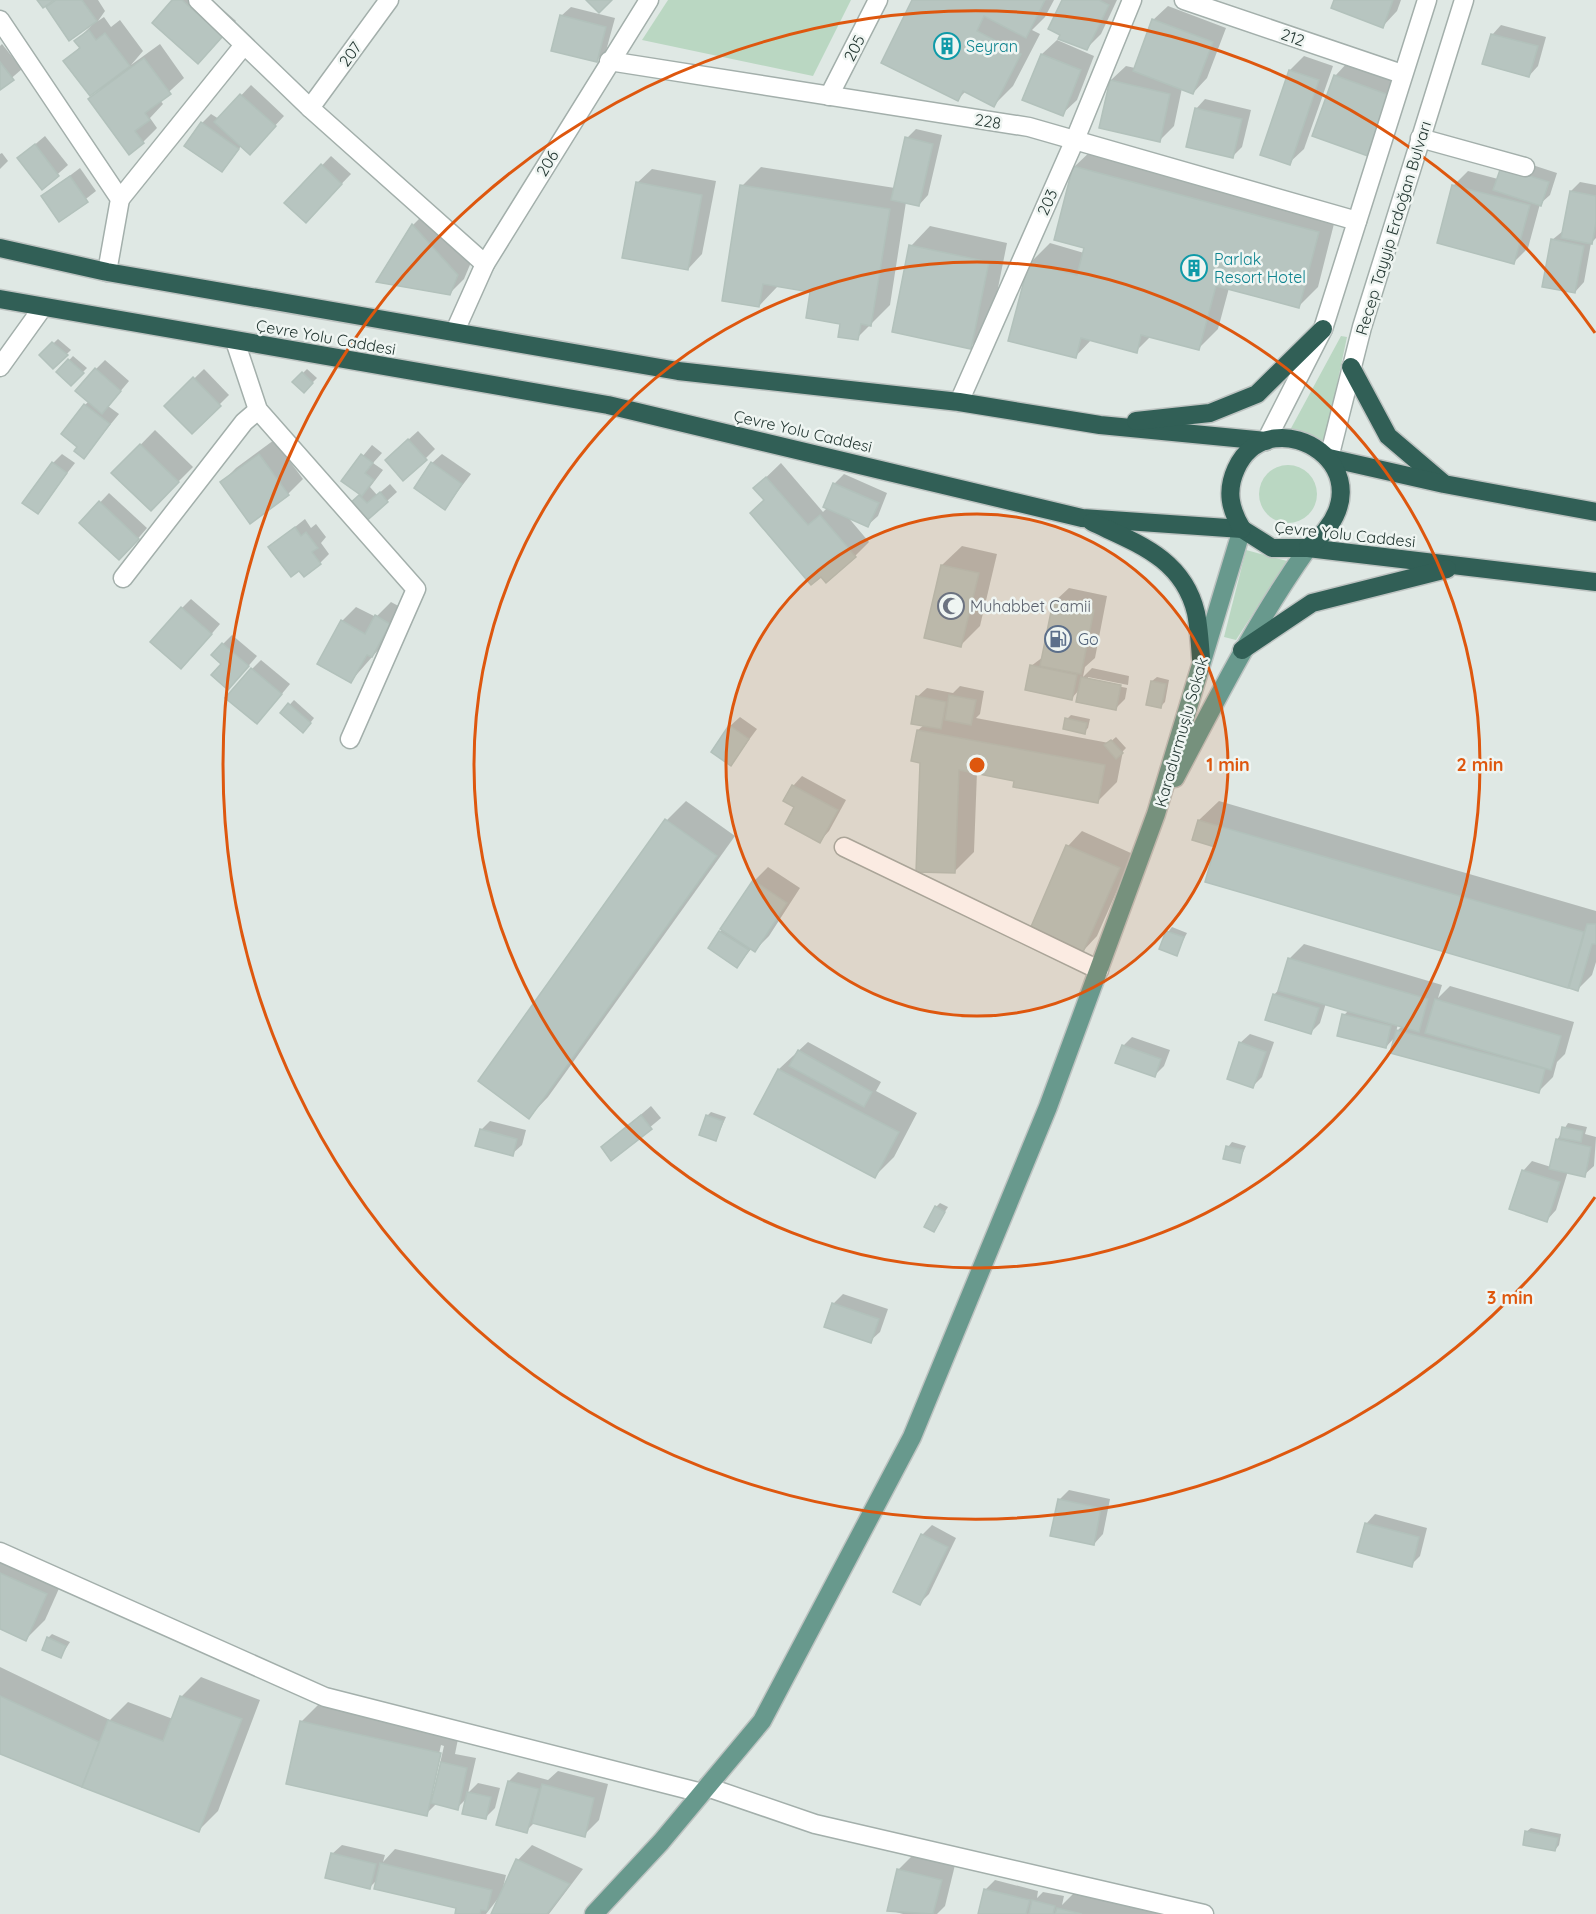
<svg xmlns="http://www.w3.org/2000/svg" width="1596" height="1914" font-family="Quicksand,sans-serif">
<rect width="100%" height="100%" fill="#dfe8e4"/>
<g fill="#bad7c2">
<polygon points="668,0 851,0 813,76 642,40"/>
<polygon points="1341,336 1347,337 1325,441 1289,432"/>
<circle cx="1288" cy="494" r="29"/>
<polygon points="1246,550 1287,561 1236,640 1224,637"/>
</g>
<g fill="#0003" fill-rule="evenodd">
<polygon points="55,0 98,0 105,11 98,21 104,17 111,27 120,20 143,51 131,65 160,44 184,78 160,100 163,104 150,118 157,128 143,142 90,99 101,88 65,61 81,46 76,41 92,25 48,7"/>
<polygon points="174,0 212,0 236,21 198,62"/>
<polygon points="914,0 1054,0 1045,17 1032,30 1040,34 1013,86 994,105 966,91 958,99"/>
<polygon points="1063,0 1117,0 1101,34 1087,48"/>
<polygon points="1336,0 1401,0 1397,11 1383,26"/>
<polygon points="1168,6 1226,28 1207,78 1193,93 1182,88 1174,126 1159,141 1111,80 1126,66 1135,68 1153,20"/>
<polygon points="571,7 615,18 606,51 597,60 561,16"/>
<polygon points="1501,25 1546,37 1538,66 1529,76 1492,35"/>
<polygon points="1057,40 1094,56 1077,100 1062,114 1024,99 1042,54"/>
<polygon points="2,44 22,69 0,88 0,46"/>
<polygon points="1304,56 1333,66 1304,149 1289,163 1290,70"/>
<polygon points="1349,61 1403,81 1382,140 1367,154 1335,76"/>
<polygon points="251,85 284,116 259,143 242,145 222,170 202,123 211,114 219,119"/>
<polygon points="1205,99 1251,110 1242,147 1233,156 1196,109"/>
<polygon points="916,129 942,135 928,195 919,205 906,202 890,305 857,338 811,291 778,286 759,306 742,186 761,167 895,188 907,138"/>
<polygon points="45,136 68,165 42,188 19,158"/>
<polygon points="1094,148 1337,212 1318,287 1299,306 1229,288 1218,329 1198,349 1151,336 1136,351 1092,339 1075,357 1030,263 1050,243 1084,253 1074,167"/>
<polygon points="2,153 8,161 0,169 0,154"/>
<polygon points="331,156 351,174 306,221 286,203"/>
<polygon points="1511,158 1557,173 1550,195 1540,204 1528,248 1513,263 1439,242 1454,185 1468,171 1498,179"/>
<polygon points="80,168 96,191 59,220 43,196"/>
<polygon points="652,169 716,181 702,254 688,269 637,183"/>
<polygon points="1580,182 1596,185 1596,238 1591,243 1584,282 1575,292 1552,240 1563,231 1571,191"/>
<polygon points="427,211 472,260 464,279 449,294 413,225"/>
<polygon points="930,226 1007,243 990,328 970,347 911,246"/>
<polygon points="58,339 71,350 53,367 41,355"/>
<polygon points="73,356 87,368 71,384 58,372"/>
<polygon points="105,360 129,381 108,406 119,414 84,457 79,446 85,405 89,401 96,369"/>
<polygon points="204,369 229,395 192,432 166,406"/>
<polygon points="307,369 317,378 304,391 294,382"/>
<polygon points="155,430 193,467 151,509 113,473"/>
<polygon points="418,431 435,449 426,458 396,451"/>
<polygon points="274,440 303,479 288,494 250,522 222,482 236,468"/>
<polygon points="372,445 382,453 373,463 383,470 370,487 377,495 390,484 397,492 387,501 349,506 361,494 343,480"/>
<polygon points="62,454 75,463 37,512 53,463"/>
<polygon points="442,454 471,474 445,508 432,463"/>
<polygon points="781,463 823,512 828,507 834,484 844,474 887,493 878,516 868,525 847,516 869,542 855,556 766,500 755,488"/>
<polygon points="109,493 147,528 129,549 81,523"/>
<polygon points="305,519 311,528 316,524 326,537 321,543 329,554 320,563 270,547"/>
<polygon points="962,546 997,554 980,626 961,645 925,637 942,565"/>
<polygon points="1069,588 1107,596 1095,658 1085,667 1083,677 1092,668 1129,676 1128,685 1088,677 1088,680 1127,688 1125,699 1115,709 1080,689 1072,698 1031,666 1043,657 1054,602"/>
<polygon points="191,599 220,624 191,658 182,608"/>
<polygon points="391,602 404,609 386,641 351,681 342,621 356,607 376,617"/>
<polygon points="232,635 257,656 237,679 223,663 223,644"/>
<polygon points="261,660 290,684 266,713 252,669"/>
<polygon points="1157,677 1169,680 1165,702 1160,707 1152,681"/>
<polygon points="960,686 984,691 980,714 976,718 1109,743 1116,737 1126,748 1123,751 1117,782 1098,801 977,772 974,852 955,871 921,762 918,730 924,725 917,697 927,688 953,693"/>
<polygon points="294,700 314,718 307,727 282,713"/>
<polygon points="1071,715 1090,719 1088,728 1084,732 1067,719"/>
<polygon points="740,717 757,729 731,764 730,726"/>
<polygon points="802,776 846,800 829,831 820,841 796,806 793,786"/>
<polygon points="686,801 735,836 548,1097 529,1117 480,1081 667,820"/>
<polygon points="1219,801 1596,911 1596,962 1592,975 1578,989 1572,981 1567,986 1217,846 1194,839 1199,820"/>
<polygon points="1082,831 1133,854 1097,936 1083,951 1068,846"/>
<polygon points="768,867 800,888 769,936 755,950 752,948 737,966 710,948 754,881"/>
<polygon points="1172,927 1187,933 1176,954 1168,932"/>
<path d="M1304,944L1442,985L1438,998L1450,986L1574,1022L1565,1054L1557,1062L1553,1077L1539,1091L1396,1036L1386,1047L1344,1015L1349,1010L1326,1003L1320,1023L1311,1032L1274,995L1280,988L1289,959ZM1398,1024L1403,1025L1396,1032Z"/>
<polygon points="1250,1034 1274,1042 1262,1077 1253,1086 1240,1043"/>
<polygon points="1132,1037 1170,1050 1164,1066 1155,1075 1123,1046"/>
<polygon points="808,1042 881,1082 876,1091 917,1113 894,1157 875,1176 756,1114 779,1069"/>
<polygon points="651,1106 661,1118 612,1159 603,1147"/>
<polygon points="711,1112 726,1117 716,1139 707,1116"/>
<polygon points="490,1121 526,1130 522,1145 512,1154 481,1130"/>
<polygon points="1568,1123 1587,1127 1585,1134 1596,1137 1594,1166 1584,1175 1568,1171 1556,1210 1547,1220 1523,1171 1532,1161 1551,1167 1557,1140"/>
<polygon points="1232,1142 1246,1146 1239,1161 1228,1147"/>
<polygon points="940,1203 948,1207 933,1230 936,1207"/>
<polygon points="843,1294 888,1309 880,1332 870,1341 826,1326 834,1303"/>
<polygon points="1069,1490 1110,1499 1103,1534 1094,1544 1059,1500"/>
<polygon points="1375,1514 1427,1528 1420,1556 1411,1565 1366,1524"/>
<polygon points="932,1525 956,1538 929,1594 919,1604 922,1535"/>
<polygon points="0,1545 65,1575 45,1620 26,1639 0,1627"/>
<polygon points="52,1634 70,1642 61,1656 48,1638"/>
<polygon points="0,1667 110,1720 128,1702 173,1719 182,1696 201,1677 260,1700 218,1811 199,1830 0,1752"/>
<path d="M321,1702L459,1734L455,1754L476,1758L468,1793L478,1783L500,1788L495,1808L486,1817L467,1798L457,1808L437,1803L426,1814L302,1721ZM441,1745L444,1746L433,1794H430Z"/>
<polygon points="558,1771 608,1784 599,1820 584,1835 535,1822 526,1831 509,1781 518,1772 548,1780"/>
<polygon points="1531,1828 1561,1834 1559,1845 1555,1850 1526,1832"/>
<polygon points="342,1845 385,1855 383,1862 395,1849 506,1875 503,1888 518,1860 532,1845 583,1869 549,1914 492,1914 500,1896 486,1914 456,1914 458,1907 377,1880 370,1887 332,1854"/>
<polygon points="913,1855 955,1865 945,1906 937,1914 903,1914 889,1910 899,1869"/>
<polygon points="995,1880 1038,1891 1037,1898 1043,1892 1064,1896 1062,1905 1078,1889 1179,1914 987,1914 985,1890"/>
</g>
<g fill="#b7c5c0" stroke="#b2c1bb" stroke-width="1.5">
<polygon points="37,0 54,0 43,8"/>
<polygon points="56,0 82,0 97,21 69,41 46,7"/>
<polygon points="172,0 182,0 223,36 198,64 152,23"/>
<polygon points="586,0 612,0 599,13"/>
<polygon points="912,0 1045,0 1026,38 984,16 977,31 1021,54 994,107 963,91 958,101 881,63"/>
<polygon points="1062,0 1099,0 1109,5 1087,50 1058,39 1060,35 1048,29"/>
<polygon points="1334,0 1393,0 1383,28 1331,8"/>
<polygon points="560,15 606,27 597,62 551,51"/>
<polygon points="1152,19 1213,42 1193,94 1133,71"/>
<polygon points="89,30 96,40 105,33 130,66 90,96 63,61 80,48 74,41"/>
<polygon points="1491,34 1538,46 1529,77 1482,64"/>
<polygon points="1041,54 1081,70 1063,116 1022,100"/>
<polygon points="144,58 171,94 145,113 150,120 135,131 144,143 129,155 88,99"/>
<polygon points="0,62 14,80 0,90"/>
<polygon points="1289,70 1319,80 1290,165 1260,155"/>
<polygon points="1334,75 1389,95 1368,156 1312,136"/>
<polygon points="1110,80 1170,94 1160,142 1099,128"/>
<polygon points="240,94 276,126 250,155 214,122"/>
<polygon points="1195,108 1242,119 1233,158 1186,147"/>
<polygon points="201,122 239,149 222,172 184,146"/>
<polygon points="905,137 933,144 919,206 891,200"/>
<polygon points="35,144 59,176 42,190 17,158"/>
<polygon points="321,164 342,184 306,223 284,203"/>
<polygon points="1073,166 1319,232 1299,308 1216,286 1199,350 1141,335 1137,353 1081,338 1076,358 1008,341 1029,262 1077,275 1084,248 1054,240"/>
<polygon points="1501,167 1549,182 1541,206 1493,190"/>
<polygon points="70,176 88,202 59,222 41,196"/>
<polygon points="636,182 702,195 688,270 622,258"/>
<polygon points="740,185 890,209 871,326 861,324 858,340 838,337 840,324 806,318 810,292 763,284 759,307 722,301"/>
<polygon points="1452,185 1530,205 1514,264 1437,243"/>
<polygon points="1570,191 1596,196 1596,222 1592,244 1561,238"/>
<polygon points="412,224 458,275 450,295 376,282"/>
<polygon points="1551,239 1584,246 1575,293 1542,287"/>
<polygon points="909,245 989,262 971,349 892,332"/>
<polygon points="52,342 68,355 53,369 39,355"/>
<polygon points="68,359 84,373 71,386 56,372"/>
<polygon points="95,368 121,391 102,414 75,391"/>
<polygon points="302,372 313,383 304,393 292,382"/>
<polygon points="193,377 221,406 192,434 164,406"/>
<polygon points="84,404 110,424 84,459 74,451 77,447 61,434"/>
<polygon points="408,439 427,460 403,481 385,460"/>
<polygon points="140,444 179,482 151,511 111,473"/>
<polygon points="259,454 289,495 250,524 220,482"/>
<polygon points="361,454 373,463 365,473 374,480 362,496 341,481"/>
<polygon points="52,462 67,473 38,514 22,503"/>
<polygon points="431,462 462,484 445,510 414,488"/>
<polygon points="766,477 808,525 820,515 856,557 826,583 821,577 811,585 750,513 764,500 753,488"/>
<polygon points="833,483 879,503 868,527 823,507"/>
<polygon points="380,492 388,502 363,524 347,506 359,495 367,503"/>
<polygon points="99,501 139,539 119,560 79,523"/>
<polygon points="295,527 301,536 306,532 318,548 312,552 321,564 304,577 299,571 291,577 268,547"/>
<polygon points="941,565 979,573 961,647 924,638"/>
<polygon points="1053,602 1094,610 1081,674 1040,666"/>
<polygon points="181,607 212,634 181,669 150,642"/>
<polygon points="375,615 390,624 372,657 367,655 351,683 317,664 341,620 365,634"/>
<polygon points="222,643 249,666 228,690 211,675 221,664 211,655"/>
<polygon points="1030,665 1077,675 1072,700 1025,690"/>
<polygon points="251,668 282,694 257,724 225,698"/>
<polygon points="1081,677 1121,685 1116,710 1076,702"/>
<polygon points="1151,681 1166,684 1161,708 1146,705"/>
<polygon points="949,695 976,700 971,725 945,720"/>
<polygon points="916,696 946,702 941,729 911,724"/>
<polygon points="288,703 311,723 303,733 280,713"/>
<polygon points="1065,718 1087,723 1085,734 1063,729"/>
<polygon points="729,725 749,739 731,766 711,752"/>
<polygon points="917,730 1105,765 1098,803 1013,787 1014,781 959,770 955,873 916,872 920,763 911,761"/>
<polygon points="1111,740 1123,753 1116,759 1104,745"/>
<polygon points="792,785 838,810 820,843 785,824 794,807 783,801"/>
<polygon points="665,819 717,856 529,1119 478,1081"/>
<polygon points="1198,820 1584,932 1568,988 1205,882 1215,847 1192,840"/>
<polygon points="1066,845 1120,868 1083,952 1030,929"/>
<polygon points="753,880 787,903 755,952 720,929"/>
<polygon points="1587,924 1596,924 1596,944 1592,944 1578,991 1569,988"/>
<polygon points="719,931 749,950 737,968 708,948"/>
<polygon points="1166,931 1184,937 1177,956 1159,949"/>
<polygon points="1288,958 1428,999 1419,1032 1278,991"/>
<polygon points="1273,994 1319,1008 1311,1034 1265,1020"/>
<polygon points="1435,999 1561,1036 1551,1070 1425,1033"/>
<polygon points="1342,1014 1391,1026 1386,1048 1337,1036"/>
<polygon points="1396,1030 1545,1069 1539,1093 1390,1053"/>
<polygon points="1239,1042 1266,1052 1253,1088 1227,1079"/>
<polygon points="1122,1045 1161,1059 1155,1077 1115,1063"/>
<polygon points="798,1050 872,1092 864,1107 789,1066"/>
<polygon points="778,1069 899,1132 875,1178 754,1114"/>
<polygon points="641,1115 652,1129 611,1161 601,1147"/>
<polygon points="706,1115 723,1121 716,1141 699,1135"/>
<polygon points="1562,1127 1583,1131 1581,1142 1560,1138"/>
<polygon points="480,1129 517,1139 513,1156 475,1146"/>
<polygon points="1556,1139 1591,1147 1585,1177 1549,1169"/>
<polygon points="1226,1146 1243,1150 1240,1163 1223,1159"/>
<polygon points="1522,1170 1560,1182 1547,1222 1509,1209"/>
<polygon points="935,1206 945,1212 934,1232 924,1227"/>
<polygon points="832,1303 879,1319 871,1343 824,1327"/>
<polygon points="1058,1499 1101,1508 1094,1545 1050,1536"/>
<polygon points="1365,1523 1419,1537 1412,1567 1357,1552"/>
<polygon points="921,1534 948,1547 920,1605 893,1592"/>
<polygon points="0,1573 47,1594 26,1641 0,1629"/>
<polygon points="47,1637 66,1646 61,1658 42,1650"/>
<polygon points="0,1696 99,1742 82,1787 0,1754"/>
<polygon points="180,1696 242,1719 199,1832 82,1787 108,1720 163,1741"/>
<polygon points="300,1721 441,1753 427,1816 286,1784"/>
<polygon points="441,1762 467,1768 458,1810 431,1803"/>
<polygon points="508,1781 539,1789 527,1833 496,1825"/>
<polygon points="542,1784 594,1798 585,1837 532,1823"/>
<polygon points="467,1792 491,1797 486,1819 462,1814"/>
<polygon points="1525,1831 1558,1838 1555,1851 1523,1845"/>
<polygon points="331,1853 376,1864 370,1889 325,1878"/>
<polygon points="516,1859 570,1884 547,1914 491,1914"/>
<polygon points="380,1863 492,1890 487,1911 481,1910 480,1914 455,1914 456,1908 374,1889"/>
<polygon points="897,1869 942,1880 933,1914 887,1911"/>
<polygon points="984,1889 1030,1900 1026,1914 978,1914"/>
<polygon points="1032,1900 1055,1906 1053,1914 1029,1914"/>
<polygon points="1057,1908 1082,1914 1055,1914"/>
</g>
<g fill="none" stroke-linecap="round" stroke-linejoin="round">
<defs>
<g id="minor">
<polyline points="198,0 310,108 485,264"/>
<polyline points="1184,0 1402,74"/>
<polyline points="0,20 120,199 107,272"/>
<polyline points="609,61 1029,127 1357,221"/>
<polyline points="829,96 878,0"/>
<polyline points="310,108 389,0"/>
<polyline points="1420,138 1525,167"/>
<polyline points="120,199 244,45"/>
<polyline points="455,331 485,264 649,0"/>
<polyline points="235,341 258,410 416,589 350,739"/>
<polyline points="0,367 43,307"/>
<polyline points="959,402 1074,142 1132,0"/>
<polyline points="1266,441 1323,329 1427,0"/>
<polyline points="1329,458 1362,327 1464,0"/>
<polyline points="123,578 244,422 258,410"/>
<polyline points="844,847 1099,970"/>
<polyline points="0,1552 325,1697 702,1793"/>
<polyline points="707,1787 815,1824 1204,1914"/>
</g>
<g id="major">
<path d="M1175,778C1217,699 1256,621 1308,548"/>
<polyline points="594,1914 661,1842 762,1721 912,1437 1048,1107 1156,814 1242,529"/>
</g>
<g id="highway">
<polyline points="0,248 107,272 678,371 959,402 1100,425 1266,441"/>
<polyline points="0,299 608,405 1082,518 1242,529 1272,548 1308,548 1596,582"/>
<polyline points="1351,367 1388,436 1442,482"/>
<polyline points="1136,421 1210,413 1257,394 1323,329"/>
<polyline points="1329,458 1444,484 1596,512"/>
<path d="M1092,522C1136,543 1183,558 1196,613C1199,628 1200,644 1201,659"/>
<path d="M1242,529C1230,509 1226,491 1236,469C1270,393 1401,471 1308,548"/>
<polyline points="1242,650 1312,603 1447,569"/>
</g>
</defs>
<use href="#minor" stroke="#a3afab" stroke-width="21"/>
<use href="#major" stroke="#bdc3c1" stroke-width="21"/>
<use href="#highway" stroke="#bdc3c1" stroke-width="21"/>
<use href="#minor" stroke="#fff" stroke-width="18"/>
<use href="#major" stroke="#68998d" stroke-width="18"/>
<use href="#highway" stroke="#315f56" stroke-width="18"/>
</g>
<circle cx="977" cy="765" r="251" fill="#de570e" fill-opacity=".12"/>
<g fill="none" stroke="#de570e" stroke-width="3">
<circle cx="977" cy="765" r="251"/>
<circle cx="977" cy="765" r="503"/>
<path d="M1595 1197A754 754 0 1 1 1595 333"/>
</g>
<defs>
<symbol id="building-ring" viewBox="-11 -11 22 22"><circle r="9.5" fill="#eff5f2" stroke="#0f9aa8" stroke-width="1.5"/><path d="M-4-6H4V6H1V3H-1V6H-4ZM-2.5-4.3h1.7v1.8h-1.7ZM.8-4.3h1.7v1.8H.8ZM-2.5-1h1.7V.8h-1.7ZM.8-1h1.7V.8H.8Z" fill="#0f9aa8"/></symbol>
<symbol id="mosque-ring" viewBox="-11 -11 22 22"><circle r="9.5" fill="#eff5f2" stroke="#6b7280" stroke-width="1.5"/><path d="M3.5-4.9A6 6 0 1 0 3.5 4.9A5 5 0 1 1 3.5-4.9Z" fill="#6b7280"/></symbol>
<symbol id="fuel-ring" viewBox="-11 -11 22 22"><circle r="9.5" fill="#eff5f2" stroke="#5c6f8a" stroke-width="1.5"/><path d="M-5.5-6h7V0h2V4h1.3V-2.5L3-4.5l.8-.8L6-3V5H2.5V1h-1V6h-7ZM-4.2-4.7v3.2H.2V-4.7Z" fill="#5c6f8a"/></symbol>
</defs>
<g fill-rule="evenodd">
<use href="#building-ring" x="932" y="31" width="30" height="30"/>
<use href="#building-ring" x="1179" y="253" width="30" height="30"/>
<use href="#mosque-ring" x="936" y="591" width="30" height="30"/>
<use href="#fuel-ring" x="1043" y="624" width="30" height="30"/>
</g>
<g text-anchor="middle" stroke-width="5" stroke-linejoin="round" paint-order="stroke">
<g font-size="16" fill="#223631" stroke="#eff5f2">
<text transform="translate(1293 37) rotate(19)" y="6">212</text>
<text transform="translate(854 48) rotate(-63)" y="6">205</text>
<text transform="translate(350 54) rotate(-54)" y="6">207</text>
<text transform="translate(988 121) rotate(9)" y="6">228</text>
<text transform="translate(547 163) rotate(-59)" y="6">206</text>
<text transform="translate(1047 202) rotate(-66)" y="6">203</text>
<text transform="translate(1393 228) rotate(-73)" y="6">Recep Tayyip Erdoğan Bulvarı</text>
<text transform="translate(326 337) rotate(10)" y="6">Çevre Yolu Caddesi</text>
<text transform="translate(803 431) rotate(13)" y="6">Çevre Yolu Caddesi</text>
<text transform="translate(1345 534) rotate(6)" y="6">Çevre Yolu Caddesi</text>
<text transform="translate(1181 732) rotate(-74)" y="6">Karadurmuşlu Sokak</text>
</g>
<g font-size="16" fill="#0d838f" stroke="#eff5f2" text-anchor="start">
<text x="966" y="52">Seyran</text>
<text x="1214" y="265">Parlak<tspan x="1214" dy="18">Resort Hotel</tspan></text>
</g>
<g font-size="16" fill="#5b616d" stroke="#eff5f2" text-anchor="start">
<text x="970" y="612">Muhabbet Camii</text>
</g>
<g font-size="16" fill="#4e5e75" stroke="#eff5f2" text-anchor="start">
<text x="1078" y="645">Go</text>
</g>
</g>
<circle cx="977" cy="765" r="9" fill="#de570e" stroke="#eff5f2" stroke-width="3"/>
<g font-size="18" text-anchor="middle" font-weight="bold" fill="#de570e" stroke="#eff5f2" stroke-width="5" stroke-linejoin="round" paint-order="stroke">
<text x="1228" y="771">1 min</text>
<text x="1480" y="771">2 min</text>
<text x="1510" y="1304">3 min</text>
</g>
</svg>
